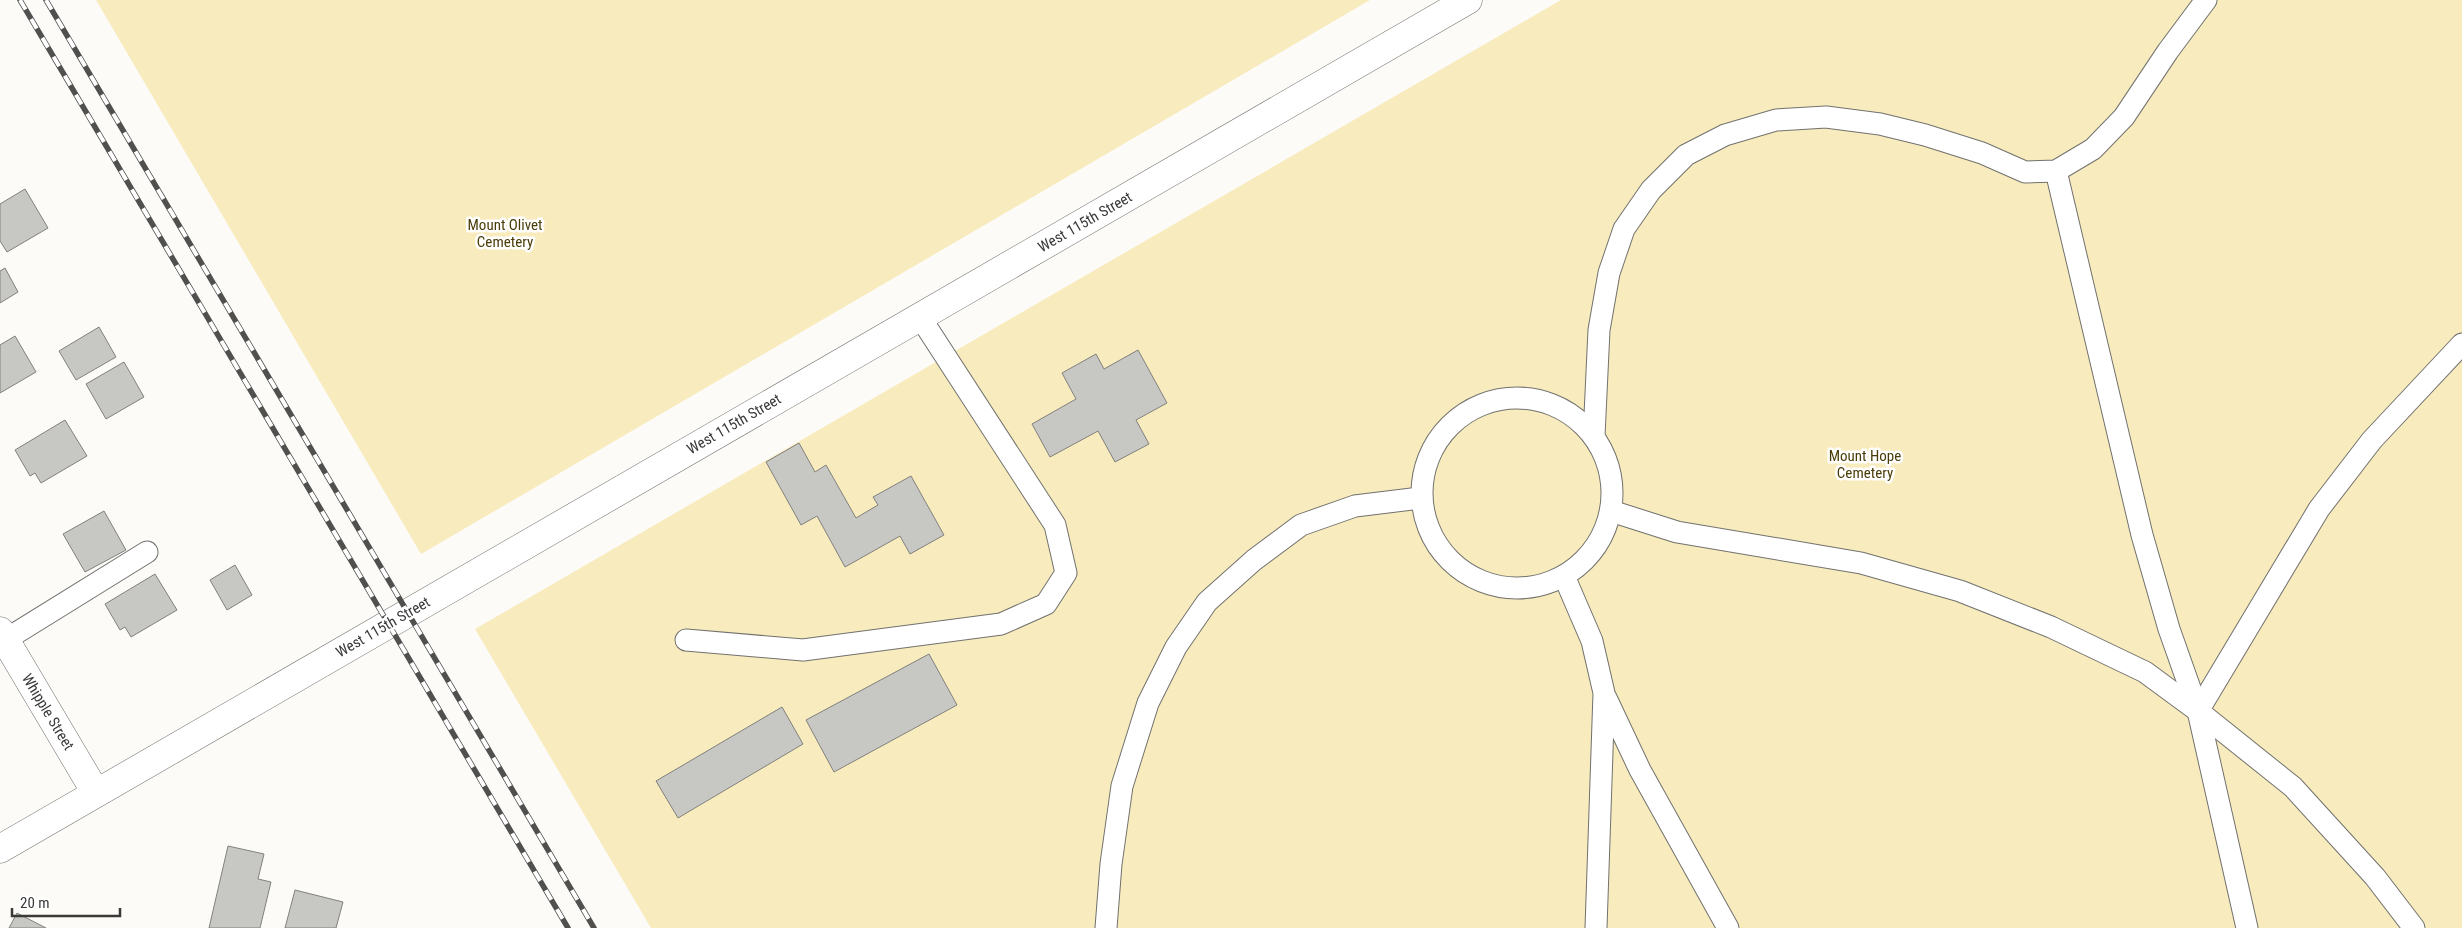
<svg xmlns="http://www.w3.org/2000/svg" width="2462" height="928" font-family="'Roboto Condensed',sans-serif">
<rect width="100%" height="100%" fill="#fcfbf8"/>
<g fill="#f8ebbd">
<polygon points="96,0 1370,0 421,554"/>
<polygon points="1561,0 2462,0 2462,928 651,928 475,629"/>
</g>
<g fill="#c7c7c4" stroke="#81807d">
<polygon points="25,189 48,228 7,252 0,241 0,204"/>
<polygon points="5,268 18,292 0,303 0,271"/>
<polygon points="99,327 116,357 76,380 59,351"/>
<polygon points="15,336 36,372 0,393 0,345"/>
<polygon points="1138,350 1167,403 1136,420 1149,444 1115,462 1098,431 1050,457 1032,424 1076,399 1062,373 1096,354 1104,369"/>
<polygon points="124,362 144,397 106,419 86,384"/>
<polygon points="65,420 87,456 41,483 35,473 30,476 15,450"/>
<polygon points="799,443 815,472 826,465 856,518 878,505 873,497 911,476 944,535 910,554 900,536 845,567 817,516 801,525 766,462"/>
<polygon points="104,511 126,550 85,572 63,534"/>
<polygon points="235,565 252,595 227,610 210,580"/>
<polygon points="155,574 177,610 131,637 125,627 120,630 105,604"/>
<polygon points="929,654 957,705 834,772 806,720"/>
<polygon points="782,707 803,744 678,818 656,781"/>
<polygon points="228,846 264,854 258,879 271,882 260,928 209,928"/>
<polygon points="295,890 343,902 336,928 285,928"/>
<polygon points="17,913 46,928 9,928"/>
</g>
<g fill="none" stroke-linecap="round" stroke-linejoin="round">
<defs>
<g id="lane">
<polyline points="2056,171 2142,535 2169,629 2198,711 2247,928"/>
<circle cx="1517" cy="493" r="95"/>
<polyline points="1594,436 1599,330 1609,273 1624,229 1651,190 1686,155 1725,135 1776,120 1826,117 1880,124 1925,135 1982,153 2025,172 2056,171 2093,149 2124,117 2168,51 2206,0"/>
<polyline points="1611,511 1677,532 1861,563 1960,591 2051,627 2145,672 2198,711 2293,787 2375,877 2414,928"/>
<polyline points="1564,576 1592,641 1604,693 1596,928"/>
<polyline points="5,640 147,552"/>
<polyline points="686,640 803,650 1001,624 1046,604 1066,573 1055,525 920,317"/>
<polyline points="1606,698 1640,770 1728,928"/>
<polyline points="2198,711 2319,509 2372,440 2462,344"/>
<polyline points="1106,928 1111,864 1122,786 1148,703 1176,647 1207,602 1254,560 1301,525 1355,506 1420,498"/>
</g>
<polyline id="street" points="0,631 96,793"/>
<polyline id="secondary" points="0,849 1468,0"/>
</defs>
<use href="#lane" stroke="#71716e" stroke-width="23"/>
<use href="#street" stroke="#71716e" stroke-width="29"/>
<use href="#secondary" stroke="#71716e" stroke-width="29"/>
<use href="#lane" stroke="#fff" stroke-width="21"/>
<use href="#street" stroke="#fff" stroke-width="28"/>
<use href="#secondary" stroke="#fff" stroke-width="28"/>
<defs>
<g id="rail">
<polyline points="20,0 568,928"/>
<polyline points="46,0 594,928"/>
</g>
</defs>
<use href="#rail" stroke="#50504e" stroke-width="5.5"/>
<use href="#rail" stroke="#fff" stroke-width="4" stroke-dasharray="11" stroke-linecap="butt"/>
</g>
<g text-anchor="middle" stroke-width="5" stroke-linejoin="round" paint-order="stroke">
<g font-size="15" fill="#393938" stroke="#fff">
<text transform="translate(1085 222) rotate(-30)" y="5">West 115th Street</text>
<text transform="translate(734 424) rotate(-30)" y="5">West 115th Street</text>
<text transform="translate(383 627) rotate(-30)" y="5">West 115th Street</text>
<text transform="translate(48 712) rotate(59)" y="5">Whipple Street</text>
</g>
<g font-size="15" fill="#493c07" stroke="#fff">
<text x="505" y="230">Mount Olivet<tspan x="505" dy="17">Cemetery</tspan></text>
<text x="1865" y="461">Mount Hope<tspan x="1865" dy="17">Cemetery</tspan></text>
</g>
</g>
<path d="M12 908v8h108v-8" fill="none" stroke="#393938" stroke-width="2.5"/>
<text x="20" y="908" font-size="15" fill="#393938" stroke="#ffffff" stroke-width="4" paint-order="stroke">20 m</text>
</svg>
